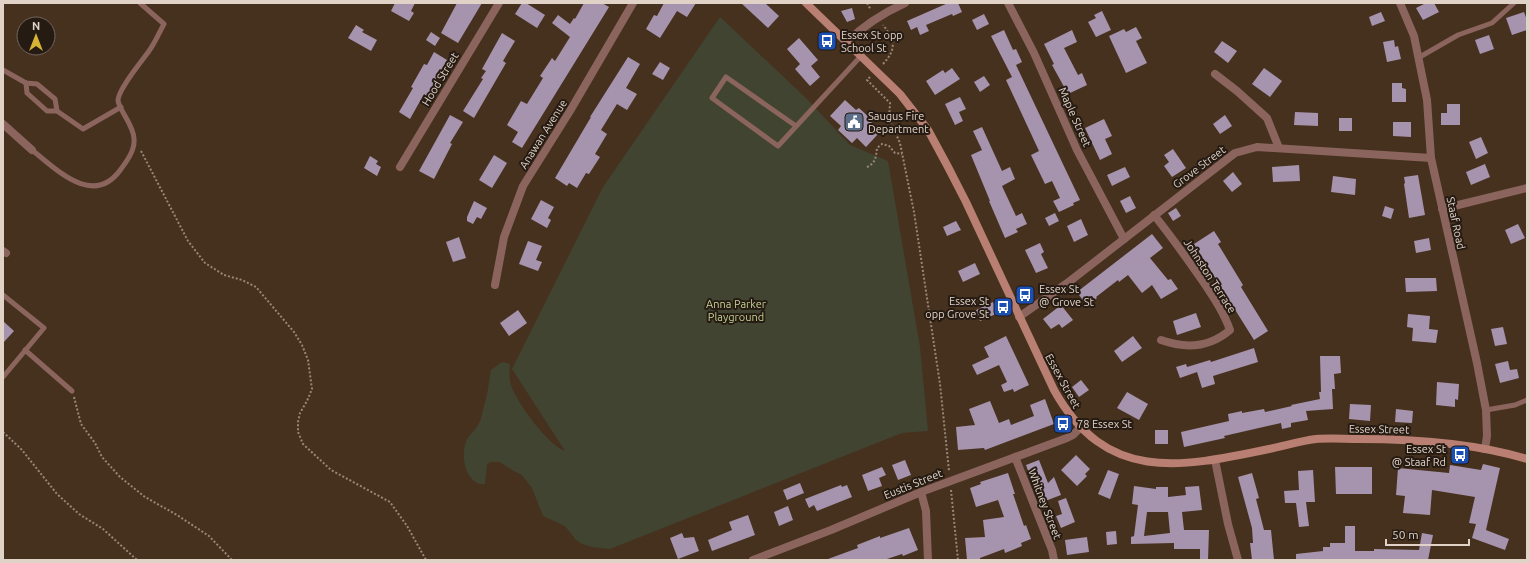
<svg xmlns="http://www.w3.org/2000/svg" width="1530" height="563" font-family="Ubuntu,sans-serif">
<rect width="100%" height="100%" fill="#46311e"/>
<path fill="#404431" d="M720,17L807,99L850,145L888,161L920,347L928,431L902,433L610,549L592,547L582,544L576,540L565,526L543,516L532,488L522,475L512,470L500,462H491L487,464L485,484C466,485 460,457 466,442C468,435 475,431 478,425C481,421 482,414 483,410C487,397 489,383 491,370L502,362L510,364C509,372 509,380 512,388C519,405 548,445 565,451L512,369L603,187Z"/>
<g fill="#a693ae" fill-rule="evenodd">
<polygon points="395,3 415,3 411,11 414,13 409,21 391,11"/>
<polygon points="457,3 482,3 458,43 441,33"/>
<polygon points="522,3 526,3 545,15 537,28 515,14"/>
<polygon points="584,3 602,3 609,7 522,148 512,142 518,132 507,125 521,101 527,104 543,78 540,76 552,58 555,61 570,37 552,23 558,15 570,24 574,18 575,19"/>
<polygon points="664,3 696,3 687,17 677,11 660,38 646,29 654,15 657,16"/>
<polygon points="741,3 765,3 779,16 768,28"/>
<polygon points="948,3 958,3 962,12 953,16 952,14 926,25 929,31 920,35 917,27 911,30 907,21"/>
<polygon points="1426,3 1434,3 1439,12 1423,20 1416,8"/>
<polygon points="852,8 855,19 847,22 841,11"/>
<polygon points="1102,11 1111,30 1096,37 1088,22 1096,18 1094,15"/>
<polygon points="1381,12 1385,21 1372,26 1369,17"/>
<polygon points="1524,12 1527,20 1527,30 1512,35 1506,18"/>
<polygon points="984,14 989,24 977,30 972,20"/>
<polygon points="356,25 364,30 362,32 377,40 371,51 348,38"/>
<polygon points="1136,27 1142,38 1136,41 1147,63 1126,73 1109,36 1124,29 1126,32"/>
<polygon points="1004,30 1013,50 1016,49 1022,62 1016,65 1080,200 1073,203 1074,205 1059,212 1053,201 1060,198 1052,181 1045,184 1031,155 1039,151 1006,80 1012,77 991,36"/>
<polygon points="1072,30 1077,42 1064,48 1078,75 1082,73 1087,85 1068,94 1052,65 1054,64 1044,44"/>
<polygon points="431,32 440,38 435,46 426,40"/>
<polygon points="502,33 515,41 503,61 506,63 474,118 463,111 483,79 481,78 486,71 482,69"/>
<polygon points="1489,35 1494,49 1480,54 1475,40"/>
<polygon points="799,38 818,60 811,66 820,77 810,86 795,69 800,64 787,49"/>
<polygon points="1394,40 1395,47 1398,46 1401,59 1387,62 1383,42"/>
<polygon points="1222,41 1237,51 1228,63 1214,52"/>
<polygon points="434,52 447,60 427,96 424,94 410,119 399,112 413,88 411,87 424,64 427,65"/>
<polygon points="628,57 640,64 626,88 637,94 627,110 617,104 601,130 607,134 595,154 600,157 589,174 586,173 577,188 569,183 567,186 555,178 591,117 590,117"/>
<polygon points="660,62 670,68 663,80 652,74"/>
<polygon points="952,68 960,79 935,95 926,81 943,70 945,73"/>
<polygon points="1264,68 1282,81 1270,97 1252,84"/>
<polygon points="984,76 990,85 980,92 974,82"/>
<polygon points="1392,83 1402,83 1402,88 1406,89 1406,102 1392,102"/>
<polygon points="960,97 966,109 959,112 963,121 955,125 945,104"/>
<polygon points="845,100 856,110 859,108 873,121 870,124 879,133 866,147 857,138 852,143 838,130 841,126 830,116"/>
<polygon points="1447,104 1460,104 1460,125 1441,125 1441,113 1447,113"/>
<polygon points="1295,112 1318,113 1318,126 1294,125"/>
<polygon points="450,115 463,122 450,143 452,144 434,179 419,171"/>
<polygon points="1225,115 1232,126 1220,134 1213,124"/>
<rect x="1339" y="118" width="13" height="13"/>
<polygon points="1104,119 1112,136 1105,139 1112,154 1100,160 1085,128"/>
<polygon points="1393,122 1411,122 1411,137 1393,136"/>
<polygon points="982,127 1002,171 1010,167 1015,179 1002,186 1016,216 1022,213 1027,224 1016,229 1018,232 1005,238 989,201 990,201 971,155 982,150 973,131"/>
<polygon points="1481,137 1488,153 1476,159 1469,142"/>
<polygon points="1173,149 1186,168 1172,177 1164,166 1169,162 1164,155"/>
<polygon points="494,155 507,163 492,188 479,180"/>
<polygon points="370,156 378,161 376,164 381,167 377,176 364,168"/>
<polygon points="1485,164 1490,177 1471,185 1466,172"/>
<polygon points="1299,165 1300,181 1273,182 1272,167"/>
<polygon points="1125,167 1130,177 1112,186 1107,175"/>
<polygon points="1233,172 1242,184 1232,192 1223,181"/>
<polygon points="1418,175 1425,215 1409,218 1404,184 1405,183 1404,177"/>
<polygon points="1333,176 1356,179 1355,195 1331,192"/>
<polygon points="1130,196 1136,208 1126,213 1120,201"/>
<polygon points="541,200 554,207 548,218 551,220 547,228 531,219"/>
<polygon points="474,201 487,208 481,219 477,217 473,224 467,221 467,217"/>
<polygon points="1385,206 1394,209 1391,219 1382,216"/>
<polygon points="1176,208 1181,216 1173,221 1168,213"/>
<polygon points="1055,213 1059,221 1049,226 1045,218"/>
<polygon points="1081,219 1088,235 1074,242 1067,226"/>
<polygon points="956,221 961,230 947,236 943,227"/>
<polygon points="1518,224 1525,238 1511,244 1505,230"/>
<polygon points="1214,231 1221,242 1218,244 1243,285 1241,287 1268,331 1254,340 1194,244"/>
<polygon points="1152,234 1163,248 1150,258 1168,280 1171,279 1178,289 1161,299 1152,285 1142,293 1128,275 1119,282 1118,280 1096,297 1097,298 1087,306 1077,292"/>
<polygon points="459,237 466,258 453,262 446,242"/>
<polygon points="1429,238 1431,250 1416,253 1414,241"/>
<polygon points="528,241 542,246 536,260 542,262 538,271 519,264"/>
<polygon points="1040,243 1044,252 1041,254 1048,268 1036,273 1025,250"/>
<polygon points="975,263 980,274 963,282 958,271"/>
<polygon points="1405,278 1436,278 1437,291 1406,292"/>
<polygon points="993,302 998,313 980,321 976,310"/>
<polygon points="1061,305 1073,320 1062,328 1059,324 1051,329 1043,319"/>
<polygon points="518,310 527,323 509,336 500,323"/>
<polygon points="1196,313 1201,327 1177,335 1173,321"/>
<polygon points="1408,314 1430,316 1429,329 1438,330 1436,343 1412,341 1413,328 1407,327"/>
<polygon points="3,321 14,331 3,343"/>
<polygon points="1503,327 1507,344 1495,346 1491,329"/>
<polygon points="1006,336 1029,385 1014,392 1013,389 1004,392 1001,385 1007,382 999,365 977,375 972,365 989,357 984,347"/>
<polygon points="1133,336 1142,348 1122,362 1114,351"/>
<polygon points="1254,348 1258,362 1213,376 1215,384 1202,388 1197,372 1180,378 1176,367 1186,364 1187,367 1210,360 1211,362"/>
<polygon points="1320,356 1340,356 1341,373 1334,374 1335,389 1332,389 1333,409 1306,411 1308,420 1291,423 1291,427 1282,429 1281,423 1224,436 1225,438 1184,447 1181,432 1229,421 1228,414 1242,411 1242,413 1264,409 1265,412 1292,406 1291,405 1320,399 1319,392 1321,392"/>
<polygon points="1508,361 1510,370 1517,369 1519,378 1500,383 1495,364"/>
<polygon points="1081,380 1089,390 1079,397 1072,387"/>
<polygon points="1437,382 1459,384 1458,400 1455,399 1455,407 1436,405"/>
<polygon points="1127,392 1148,404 1139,420 1117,408"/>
<polygon points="1045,399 1054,424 985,450 984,448 958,450 956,427 975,425 969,409 990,401 999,423 1009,419 1011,425 1034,416 1030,405"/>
<polygon points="1350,404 1371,405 1370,421 1349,419"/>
<polygon points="1396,409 1413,411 1412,423 1395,422"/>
<rect x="1155" y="430" width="13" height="14"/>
<polygon points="1076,455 1090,469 1085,474 1087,476 1077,486 1061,470"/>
<polygon points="905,460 911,475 898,480 892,465"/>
<polygon points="1039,460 1048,483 1054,477 1061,495 1040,503 1026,465"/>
<polygon points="1483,464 1500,468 1486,530 1509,539 1505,550 1472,538 1476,524 1469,523 1475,497 1432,490 1430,515 1403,513 1405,496 1396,495 1398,468 1449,473 1450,465 1481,470"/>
<polygon points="882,467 886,475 879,478 882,486 868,491 862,475"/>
<polygon points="1335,467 1372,467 1372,494 1336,494"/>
<polygon points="1108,470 1119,474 1110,499 1098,494"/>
<polygon points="1313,470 1315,502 1306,502 1309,526 1299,527 1296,503 1285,503 1284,491 1299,490 1298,471"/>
<polygon points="1008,473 1015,494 1013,494 1024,526 1026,525 1031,539 1021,543 1022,546 1005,553 1004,549 980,558 980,560 967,560 965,538 985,537 983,520 1004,517 998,500 976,507 970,488 981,484 980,482"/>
<polygon points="1252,473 1259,498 1256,499 1264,530 1271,530 1274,560 1252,560 1250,543 1253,543 1252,528 1238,477"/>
<polygon points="800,483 804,493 787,500 783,490"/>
<polygon points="841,485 842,487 847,485 852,497 817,511 814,505 809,508 805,499"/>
<path d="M1134,486L1156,489V487H1168V497L1186,495L1185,487L1199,486L1202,510L1182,512L1184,530H1209L1208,560H1200V549H1174V543L1131,544V537L1134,536L1138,505L1132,504ZM1147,512H1168L1170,533L1144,536Z"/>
<polygon points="1066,498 1075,522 1061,528 1056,516 1062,514 1058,501"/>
<polygon points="788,506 793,520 779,526 774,512"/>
<polygon points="748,515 755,535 712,551 708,540 732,530 729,522"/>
<polygon points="1345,526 1355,526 1355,551 1374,551 1374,549 1419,550 1422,533 1433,535 1428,560 1296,560 1296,554 1323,551 1323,547 1330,547 1330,543 1345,543"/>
<polygon points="909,528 918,550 903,556 902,554 884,560 828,560 828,559 858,548 857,545 880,536 880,538"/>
<polygon points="1116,531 1117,544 1107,545 1106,532"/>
<polygon points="682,533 684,538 694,537 699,551 678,559 670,538"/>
<polygon points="1087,537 1089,552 1067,555 1065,540"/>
</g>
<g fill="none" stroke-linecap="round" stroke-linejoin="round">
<g stroke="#988778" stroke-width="2" stroke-dasharray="2 2" stroke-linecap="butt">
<polyline points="867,3 871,10"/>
<path d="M883,64C897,49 895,40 883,25"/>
<polyline points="870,77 867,80 890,103 889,118 900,143 914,212 940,384 949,471"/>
<polyline points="141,151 188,241 205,263 224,275 242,280 256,287 294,332 302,345 308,360 312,389 307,401 300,413 298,422 298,432 303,444 331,470 390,502 407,526 426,560"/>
<path d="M867,167C876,163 876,156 877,148L882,144L889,146L895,153L902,154"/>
<polyline points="74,397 81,424 95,443 102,457 120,477 145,497 177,515 209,536 232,560"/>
<polyline points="3,432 22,450 57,494 79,514 103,529 137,560"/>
<polyline points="951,490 958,560"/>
</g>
<g stroke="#8b655d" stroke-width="5">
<polyline points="1418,58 1458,35 1492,23 1514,3"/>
<polyline points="3,70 26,83 37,84 55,99 57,111"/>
<polyline points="26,83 27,93 47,111 57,111 83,129 121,107"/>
<polyline points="796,126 726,77 712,98 778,146 861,56"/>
<path d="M32,150C57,170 94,208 121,169C127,161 135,150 134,139C134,125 118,109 118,100C119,88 142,61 149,51C155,43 159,33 164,24L140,3"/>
<polyline points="3,295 44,328 3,377"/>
<polyline points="25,350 72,391"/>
<polyline points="1486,410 1515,405 1527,400"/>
</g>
<g stroke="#8b655d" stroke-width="8">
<polyline points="1008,3 1034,53 1077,150 1124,239"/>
<polyline points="1400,3 1414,36 1427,100 1431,158 1477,363 1486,410 1487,436 1485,449"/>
<path d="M847,42C864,25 883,13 905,3"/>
<polyline points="1215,74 1237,91 1267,118 1279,148"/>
<polyline points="3,124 32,150"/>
<polyline points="400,167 499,3"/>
<polyline points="1442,209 1527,188"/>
<path d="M1154,215C1172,237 1188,260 1204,283C1214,298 1224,313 1230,330C1209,348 1186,349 1161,340"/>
<polyline points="3,251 6,253"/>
<polyline points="495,285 504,237 523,186 570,111 633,3"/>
<polyline points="1019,317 1070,281 1235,153 1257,147 1431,158"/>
<polyline points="1015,457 1052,550 1054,560"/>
<polyline points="1215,460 1228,524 1238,560"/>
<polyline points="921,492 926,511 928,560"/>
<polyline points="753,560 831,530 921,492 1067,438 1073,435 1080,428"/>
</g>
<path stroke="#b97f72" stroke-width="8" d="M806,3L900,94L928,130L948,167L966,202L1054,390C1106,483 1179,468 1269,449C1284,446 1300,441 1316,439C1330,438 1345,439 1359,439C1413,439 1474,443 1527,459"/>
</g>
<defs>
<symbol id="bus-square" viewBox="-11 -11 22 22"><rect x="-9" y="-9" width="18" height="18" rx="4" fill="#1a4fb4" stroke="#251b13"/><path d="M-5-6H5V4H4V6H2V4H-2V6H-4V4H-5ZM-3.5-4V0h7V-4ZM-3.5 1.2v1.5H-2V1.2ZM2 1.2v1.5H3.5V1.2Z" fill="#fff"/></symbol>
<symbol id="civic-square" viewBox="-11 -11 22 22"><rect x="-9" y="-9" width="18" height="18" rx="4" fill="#5c6f8a" stroke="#251b13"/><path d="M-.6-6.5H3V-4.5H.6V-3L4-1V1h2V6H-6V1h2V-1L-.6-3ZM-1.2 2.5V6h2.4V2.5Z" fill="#fff"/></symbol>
</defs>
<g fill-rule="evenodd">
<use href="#bus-square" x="816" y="30" width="22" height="22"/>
<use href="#civic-square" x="843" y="111" width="22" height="22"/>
<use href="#bus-square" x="1014" y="284" width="22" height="22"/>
<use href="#bus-square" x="992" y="296" width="22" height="22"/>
<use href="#bus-square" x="1052" y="413" width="22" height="22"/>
<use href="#bus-square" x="1449" y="444" width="22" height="22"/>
</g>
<g text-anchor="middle" stroke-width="4" stroke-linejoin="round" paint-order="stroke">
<g font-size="11" fill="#e0d2c6" stroke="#251b13" text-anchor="start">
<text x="841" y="39">Essex St opp<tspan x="841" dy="13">School St</tspan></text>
<text x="868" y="120">Saugus Fire<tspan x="868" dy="13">Department</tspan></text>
<text x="1039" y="293">Essex St<tspan x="1039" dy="13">@ Grove St</tspan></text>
<text x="989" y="305" text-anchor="end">Essex St<tspan x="989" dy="13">opp Grove St</tspan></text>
<text x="1077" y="428">78 Essex St</text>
<text x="1446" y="453" text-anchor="end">Essex St<tspan x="1446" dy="13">@ Staaf Rd</tspan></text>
</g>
<g font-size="11" fill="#e0d2c6" stroke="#251b13">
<text transform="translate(440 79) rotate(-59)" y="4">Hood Street</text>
<text transform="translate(1075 117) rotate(66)" y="4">Maple Street</text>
<text transform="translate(543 134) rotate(-58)" y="4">Anawan Avenue</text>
<text transform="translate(1199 167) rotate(-37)" y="4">Grove Street</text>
<text transform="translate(1456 223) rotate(78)" y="4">Staaf Road</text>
<text transform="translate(1210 276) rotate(57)" y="4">Johnston Terrace</text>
<text transform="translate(1063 381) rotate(61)" y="4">Essex Street</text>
<text transform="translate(1379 429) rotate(1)" y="4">Essex Street</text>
<text transform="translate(913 484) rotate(-22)" y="4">Eustis Street</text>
<text transform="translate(1045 504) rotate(69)" y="4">Whitney Street</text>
</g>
<g font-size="11" fill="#c4d093" stroke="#251b13">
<text x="736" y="308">Anna Parker<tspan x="736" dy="13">Playground</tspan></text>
</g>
</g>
<rect width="1530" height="563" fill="none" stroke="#e0d2c6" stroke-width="8"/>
<g transform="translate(36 36)"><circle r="19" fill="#251b13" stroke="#70645b"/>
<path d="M0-3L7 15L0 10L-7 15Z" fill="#d7b434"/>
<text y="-6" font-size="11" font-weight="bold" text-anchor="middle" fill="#e0d2c6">N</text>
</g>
<path d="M1386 539v6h83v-6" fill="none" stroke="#e0d2c6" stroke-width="2"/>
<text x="1392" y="539" font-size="12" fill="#e0d2c6" stroke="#251b13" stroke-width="3" paint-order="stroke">50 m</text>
</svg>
